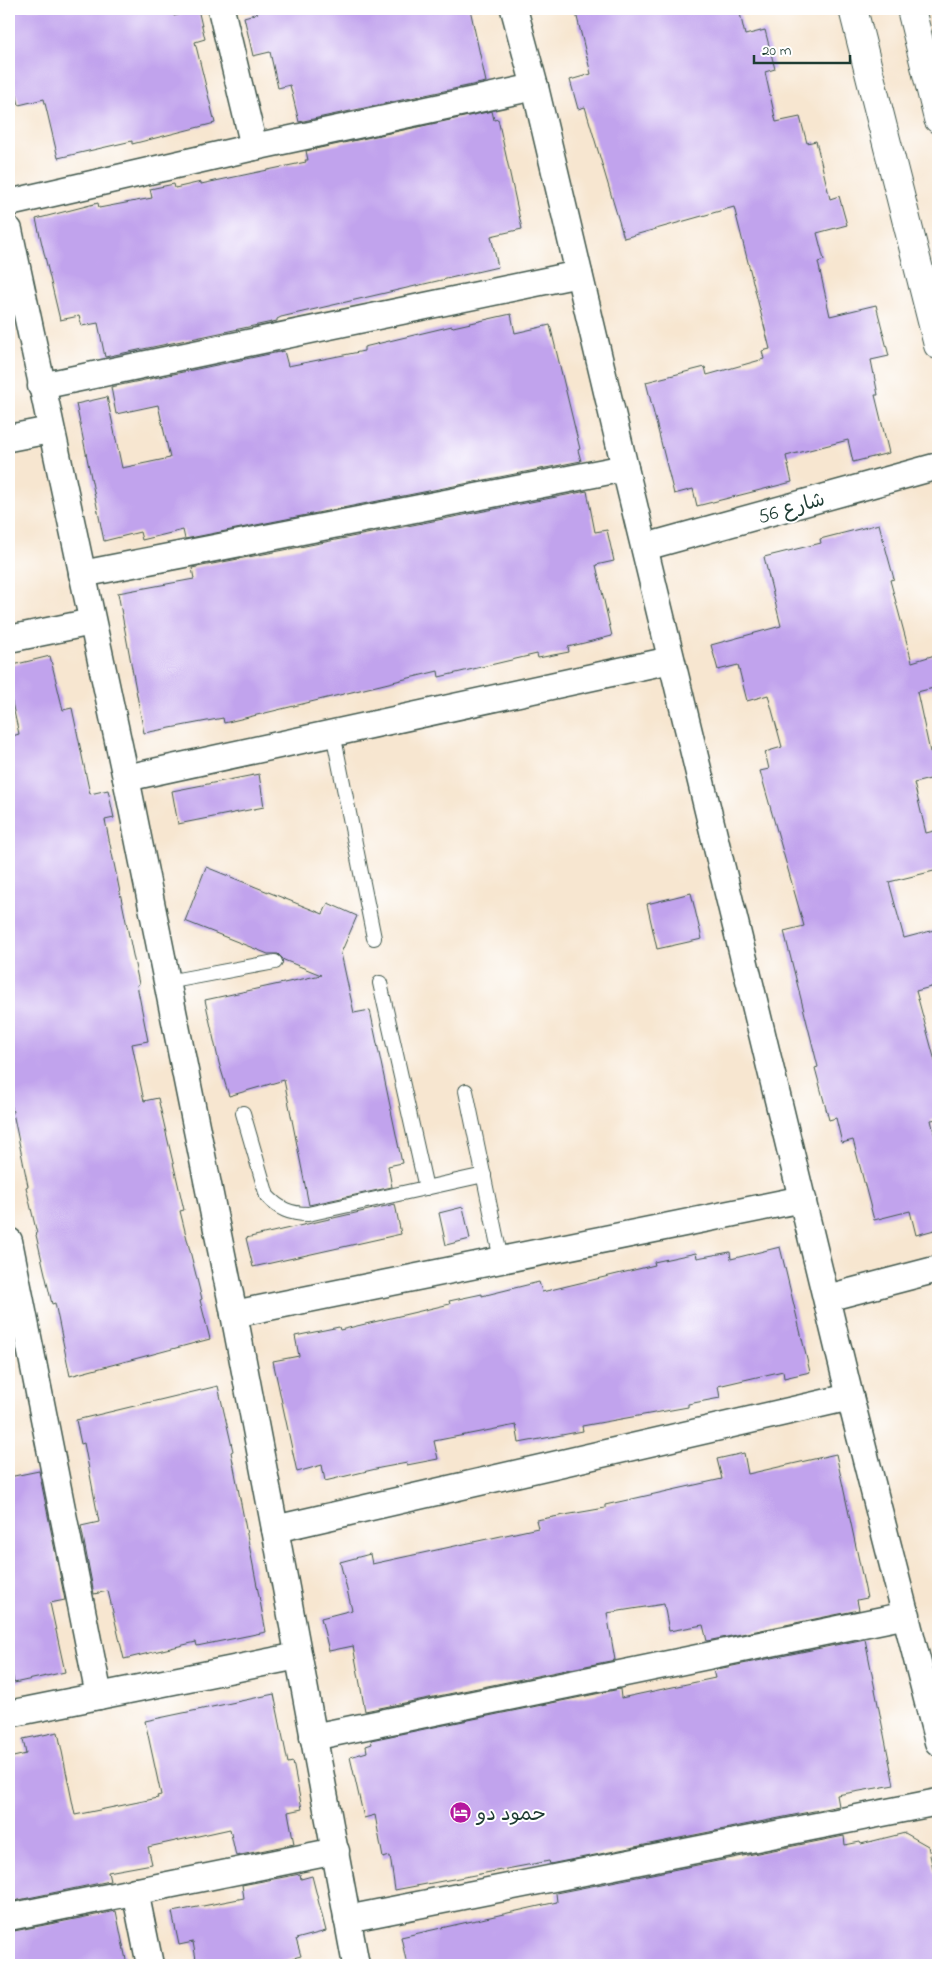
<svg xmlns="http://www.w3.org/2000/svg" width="947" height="1974" font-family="'Indie Flower','Playpen Sans Arabic',sans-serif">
<rect width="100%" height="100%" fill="#fff"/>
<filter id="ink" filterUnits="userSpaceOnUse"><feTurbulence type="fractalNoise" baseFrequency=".02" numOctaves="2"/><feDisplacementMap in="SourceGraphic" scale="10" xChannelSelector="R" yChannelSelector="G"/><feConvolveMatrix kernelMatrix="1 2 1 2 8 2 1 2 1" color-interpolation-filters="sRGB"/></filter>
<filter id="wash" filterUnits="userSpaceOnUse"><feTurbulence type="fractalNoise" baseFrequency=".0096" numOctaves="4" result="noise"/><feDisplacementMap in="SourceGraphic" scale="20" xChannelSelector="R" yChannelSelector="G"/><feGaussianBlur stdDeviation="1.12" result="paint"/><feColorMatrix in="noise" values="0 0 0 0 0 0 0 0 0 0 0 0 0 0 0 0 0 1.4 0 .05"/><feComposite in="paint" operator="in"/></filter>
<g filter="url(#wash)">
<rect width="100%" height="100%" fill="#f7e6d0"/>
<g id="blocks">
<g fill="#c1a3ed">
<polygon points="9,9 173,9 174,16 198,9 205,39 195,42 215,123 132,144 132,141 58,158 44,99 19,105 9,62"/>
<polygon points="257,9 470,9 486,82 299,122 290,85 278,88 270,52 253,56 244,17 258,13"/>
<polygon points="575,9 739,9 745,35 765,30 775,69 765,72 776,122 800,117 807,143 816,141 830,199 839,196 847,225 817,233 824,260 818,262 830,316 876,305 889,356 871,360 878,395 875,395 889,453 853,462 848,440 786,456 792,482 697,506 693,489 674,494 646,382 705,367 707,375 764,359 762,351 770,349 734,207 624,238 585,107 578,109 570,80 591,74"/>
<polygon points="492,111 494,120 498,119 522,229 491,236 498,267 281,317 277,319 277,321 105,357 98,323 82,326 79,316 60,320 36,219 98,203 99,208 152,198 150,189 174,184 175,188 201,182 201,184 306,162 305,160 308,160 306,151"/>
<polygon points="511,314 515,333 550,325 580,449 578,450 581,461 185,539 183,530 142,540 140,532 104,541 76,404 107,397 122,468 170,458 158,405 116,414 111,387 284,351 288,366 364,351 364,347 452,326 453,327"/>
<polygon points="587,491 595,532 607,530 614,561 596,565 612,636 568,647 569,652 538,658 537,654 439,677 438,671 224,723 223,718 144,733 118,593 194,579 192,568"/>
<polygon points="879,524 894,579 890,580 912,662 938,654 938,687 917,692 930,752 938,750 938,777 914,783 926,833 938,830 938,870 889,882 904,938 938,929 938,985 916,991 938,1072 938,1119 931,1120 938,1150 938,1229 916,1235 910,1211 874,1220 853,1140 842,1143 836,1118 829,1120 815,1068 818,1067 784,931 804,926 760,771 769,769 765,752 782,747 768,695 747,701 738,665 718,670 711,645 781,626 764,557 821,543 820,539"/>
<polygon points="50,656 63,710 72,708 90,794 108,790 114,818 105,820 139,984 137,985 148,1041 132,1044 144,1101 158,1098 184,1210 180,1211 202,1299 200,1300 210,1339 70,1376 55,1303 52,1304 36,1235 37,1234 26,1187 28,1186 9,1093 9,737 19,734 9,689 9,666"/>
<polygon points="259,774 264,807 178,824 172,791"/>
<polygon points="206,867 323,914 328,903 357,916 341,953 354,1013 370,1010 402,1163 388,1166 392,1187 309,1205 284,1080 229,1096 219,1063 205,1000 321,975 284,960 278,954 268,954 185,921"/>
<polygon points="691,893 702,939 657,949 647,904"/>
<polygon points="395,1204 401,1234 253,1267 246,1238"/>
<polygon points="463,1207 470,1239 446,1245 439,1213"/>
<polygon points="780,1247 810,1372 784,1378 783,1371 718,1386 720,1398 688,1404 688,1407 582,1426 583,1431 519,1443 516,1425 434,1441 438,1459 407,1465 407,1463 380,1468 325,1481 322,1465 297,1472 273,1361 299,1356 295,1336 339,1327 340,1330 450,1304 449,1301 482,1294 482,1296 539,1282 542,1292 655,1265 654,1262 696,1253 697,1258 730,1252 731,1259"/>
<polygon points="218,1386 233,1451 231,1452 266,1632 197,1646 196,1642 124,1659 108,1591 94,1594 81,1526 99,1522 84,1443 81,1444 76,1420"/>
<polygon points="744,1453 748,1474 836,1454 867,1598 857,1600 859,1610 707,1641 703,1625 669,1631 664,1604 607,1613 615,1660 365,1711 353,1646 329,1651 321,1618 352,1610 340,1562 370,1554 372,1564 538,1528 536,1520 605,1508 605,1505 722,1479 717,1459"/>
<polygon points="39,1471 65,1600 50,1603 65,1672 14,1683 9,1658 9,1477"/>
<polygon points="865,1639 894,1785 837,1795 839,1806 550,1864 549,1861 395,1890 390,1856 383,1858 375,1815 364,1818 350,1757 367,1752 366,1746 372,1744 371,1740 620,1689 621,1698 715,1678 713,1670"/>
<polygon points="274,1694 288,1763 293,1762 302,1809 288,1812 294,1844 236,1856 230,1829 148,1847 152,1864 108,1872 110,1881 9,1902 9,1758 26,1754 23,1739 58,1732 75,1815 158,1798 157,1796 161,1795 145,1721"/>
<polygon points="905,1833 928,1846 938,1891 938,1965 407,1965 401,1937 557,1902 556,1893 844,1836 845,1845 860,1842 861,1844"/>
<polygon points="300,1874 301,1879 312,1876 326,1931 296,1939 301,1956 266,1965 197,1965 193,1942 179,1945 172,1912 244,1898 242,1885"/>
<polygon points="116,1911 127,1965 9,1965 9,1932"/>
</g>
</g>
</g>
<g filter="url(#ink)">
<use href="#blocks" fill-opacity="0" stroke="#3f564b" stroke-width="1"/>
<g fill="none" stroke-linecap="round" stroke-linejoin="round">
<defs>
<g id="service">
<polyline points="333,733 374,938"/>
<polyline points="167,982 275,962"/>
<polyline points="380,983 426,1188"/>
<polyline points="466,1091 501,1260"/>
<path d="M243,1113L267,1196C279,1209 290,1214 308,1214L484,1175"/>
</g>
<g id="minor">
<polyline points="221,9 254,147"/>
<polyline points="514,9 535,87 625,468 850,1397 938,1742"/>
<polyline points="9,203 254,147 535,87"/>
<polyline points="9,230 126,778 234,1314 275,1529 356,1965"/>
<polyline points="41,386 579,274"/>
<polyline points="9,438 50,430"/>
<polyline points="645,547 938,466"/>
<polyline points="82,574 625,468"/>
<polyline points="9,639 92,622"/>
<polyline points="126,778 671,660"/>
<polyline points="9,1241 99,1696"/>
<polyline points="827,1298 938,1269"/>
<polyline points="234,1314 803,1199"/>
<polyline points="275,1529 850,1397"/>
<polyline points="9,1714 298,1656"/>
<polyline points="313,1737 907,1615"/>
<polyline points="135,1891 150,1965"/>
<polyline points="9,1917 336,1851"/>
<polyline points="347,1919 938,1802"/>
</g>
<g id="secondary">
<polyline points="853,9 938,345"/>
<polyline points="911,9 938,119"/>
</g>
</defs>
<use href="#service" stroke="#3f564b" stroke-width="16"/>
<use href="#minor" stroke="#3f564b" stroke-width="29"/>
<use href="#secondary" stroke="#3f564b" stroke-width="30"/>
<use href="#service" stroke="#fff" stroke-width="14"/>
<use href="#minor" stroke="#fff" stroke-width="26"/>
<use href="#secondary" stroke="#fff" stroke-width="28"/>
</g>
</g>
<defs>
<symbol id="hotel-disc" viewBox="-11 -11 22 22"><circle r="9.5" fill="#b5179e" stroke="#fff"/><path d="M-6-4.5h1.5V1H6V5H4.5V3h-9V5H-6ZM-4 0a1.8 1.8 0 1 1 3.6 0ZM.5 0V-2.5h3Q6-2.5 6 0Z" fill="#fff"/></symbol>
</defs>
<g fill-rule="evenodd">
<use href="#hotel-disc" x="448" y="1800" width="25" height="25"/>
</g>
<g text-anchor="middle" stroke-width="4" stroke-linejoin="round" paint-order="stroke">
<g font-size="20" fill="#1f3d34" stroke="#fff">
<text transform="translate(791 507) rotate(-16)" y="7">شارع 56</text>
</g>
<g font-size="20" fill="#1f3d34" stroke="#fff" text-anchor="start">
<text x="477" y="1820">حمود دو</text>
</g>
</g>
<rect width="947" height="1974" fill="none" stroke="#fff" stroke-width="30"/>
<path d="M754 55v8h96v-8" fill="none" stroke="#1f3d34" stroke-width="2.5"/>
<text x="762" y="55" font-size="15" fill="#1f3d34" stroke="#ffffff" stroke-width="4" paint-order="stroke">20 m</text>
</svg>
